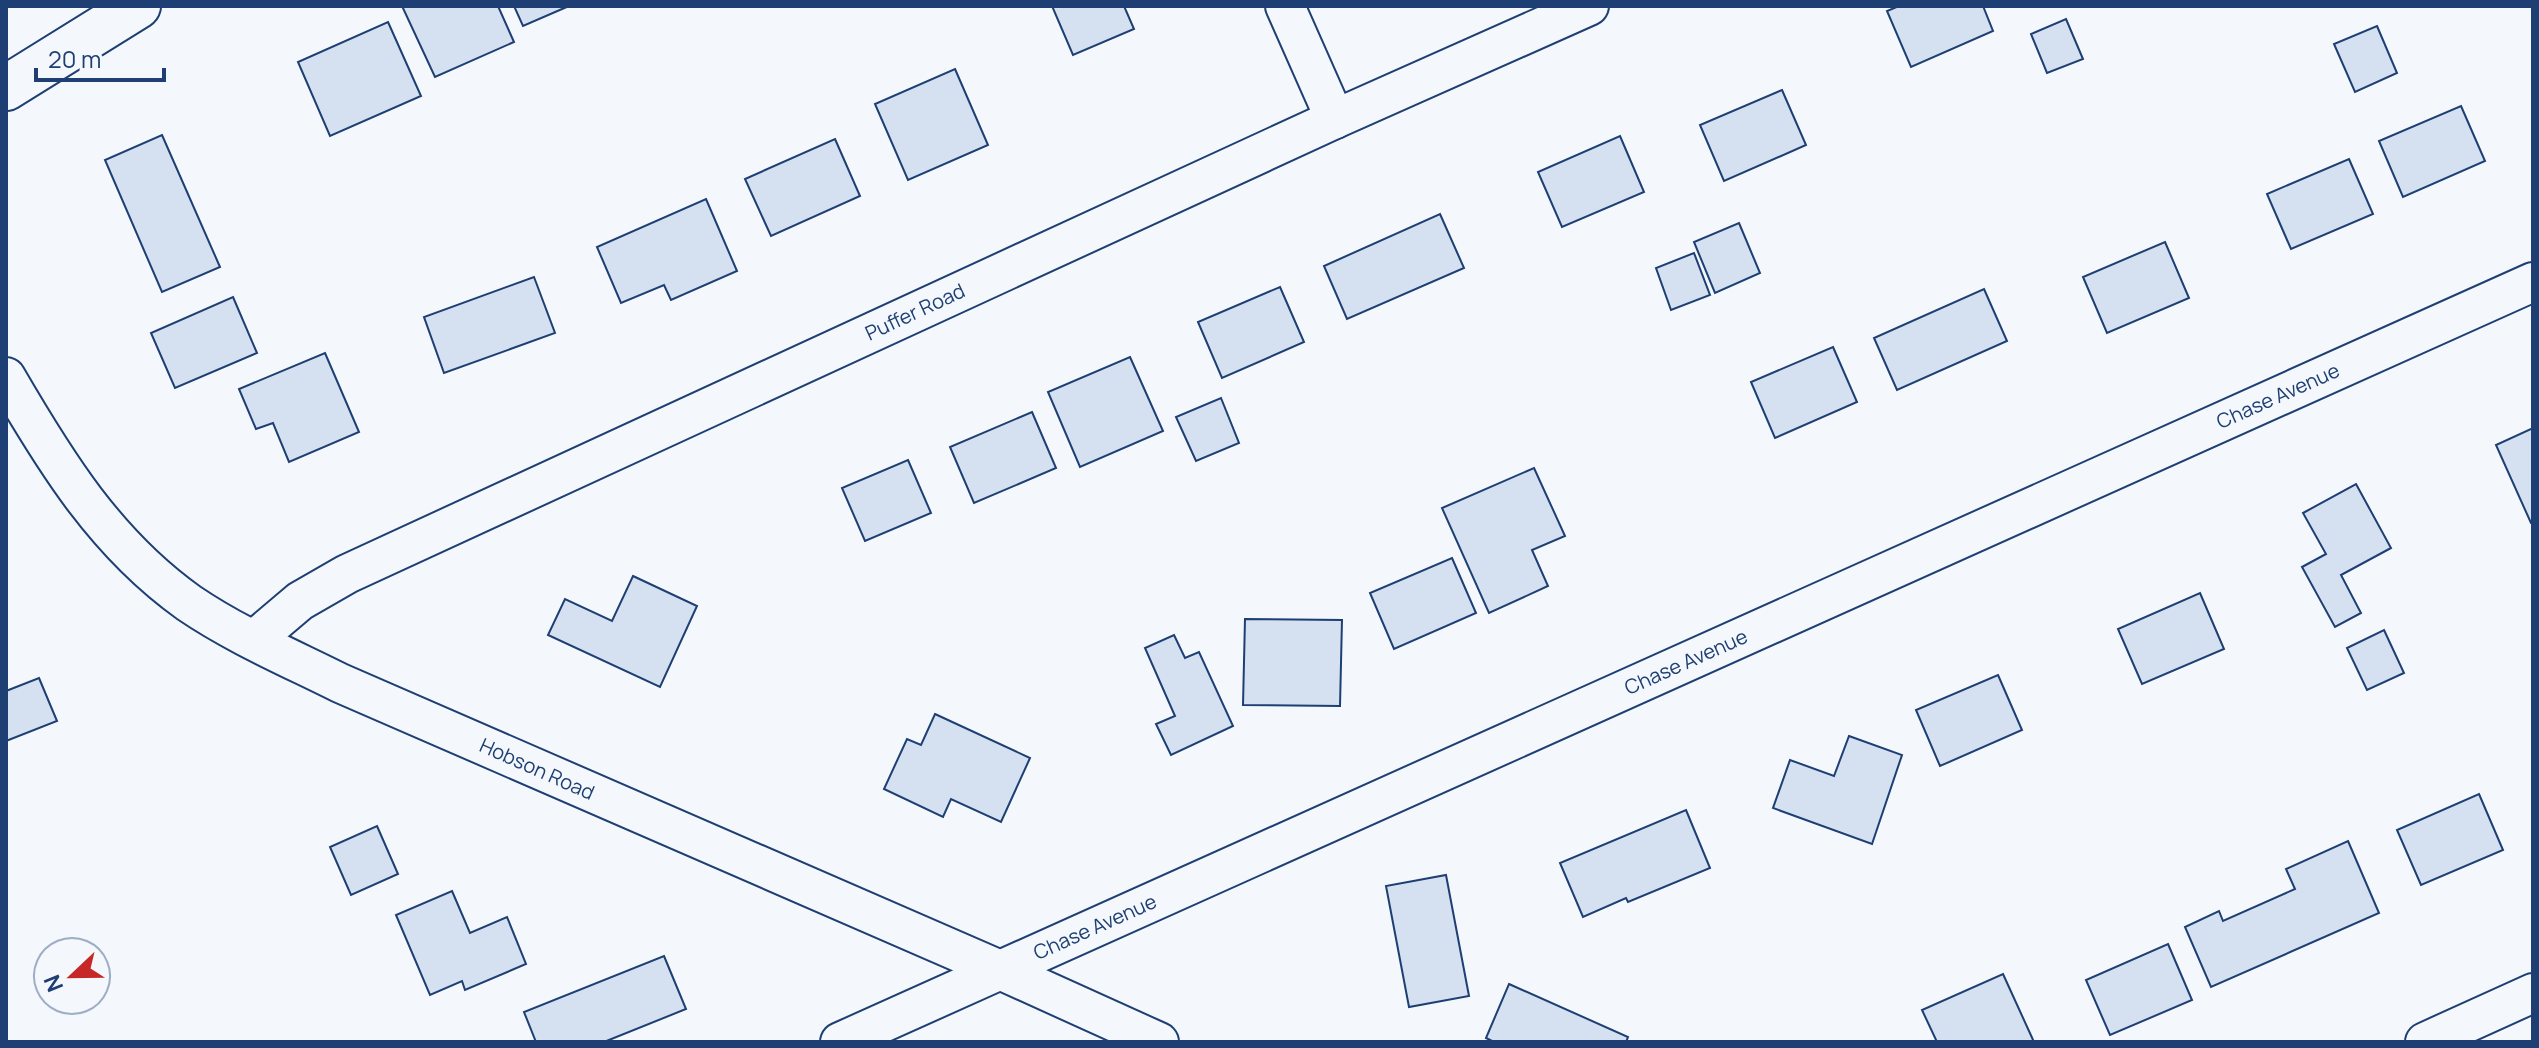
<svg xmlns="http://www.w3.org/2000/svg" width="2539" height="1048" font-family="Manrope,sans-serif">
<rect width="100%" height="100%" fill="#f4f7fb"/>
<g fill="#d5e0f0" stroke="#1d3f73" stroke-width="2">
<polygon points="402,6 498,6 514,42 435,77"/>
<polygon points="514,6 569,6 523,26"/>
<polygon points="1052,6 1124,6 1134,29 1073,55"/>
<polygon points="1899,6 1983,6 1993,31 1911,67 1887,11"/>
<polygon points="2066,19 2083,59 2047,73 2031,34"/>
<polygon points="388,22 421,96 330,136 298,62"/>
<polygon points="2377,26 2397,73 2355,92 2334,44"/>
<polygon points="955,69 988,145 908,180 875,104"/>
<polygon points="1782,90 1806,145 1724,181 1700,125"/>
<polygon points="2461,106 2485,161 2403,197 2379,141"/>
<polygon points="162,135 220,267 162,292 105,160"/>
<polygon points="1620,136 1644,192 1562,227 1538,172"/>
<polygon points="835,139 860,196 771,236 745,179"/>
<polygon points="2349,159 2373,214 2291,249 2267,194"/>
<polygon points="706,199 737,271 671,300 664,285 621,303 597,247"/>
<polygon points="1440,214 1464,268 1347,319 1324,266"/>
<polygon points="1739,223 1760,273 1715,293 1694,242"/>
<polygon points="2165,242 2189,298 2107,333 2083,277"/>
<polygon points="1694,253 1710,295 1671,310 1656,268"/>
<polygon points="534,277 555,333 444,373 424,317"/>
<polygon points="1280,287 1304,342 1222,378 1198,322"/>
<polygon points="1984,289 2007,341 1897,390 1874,338"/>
<polygon points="233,297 257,353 175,388 151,333"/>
<polygon points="1833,347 1857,402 1775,438 1751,382"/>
<polygon points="325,353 359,432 289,462 273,423 256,429 239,389"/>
<polygon points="1130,357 1163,431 1080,467 1048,392"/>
<polygon points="1221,398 1239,443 1196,461 1176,417"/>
<polygon points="1032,412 1056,468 974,503 950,447"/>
<polygon points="2533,428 2533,523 2531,523 2496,445"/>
<polygon points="908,460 931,513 865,541 842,488"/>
<polygon points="1534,468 1565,536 1532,550 1548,586 1489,613 1442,508"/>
<polygon points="2356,484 2391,548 2341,575 2361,613 2335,627 2302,567 2326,554 2303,513"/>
<polygon points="1452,558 1476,613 1394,649 1370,593"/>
<polygon points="633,576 697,606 660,687 548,635 565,599 612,621"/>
<polygon points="2200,593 2224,649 2142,684 2118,629"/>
<polygon points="1245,619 1342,620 1340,706 1243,705"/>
<polygon points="2384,630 2404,673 2367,690 2347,648"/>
<polygon points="1174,635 1185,658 1199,652 1233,726 1171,755 1156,724 1175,716 1145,648"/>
<polygon points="1998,675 2022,730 1940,766 1916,710"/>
<polygon points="39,678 57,721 6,741 6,691"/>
<polygon points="935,714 1030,758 1001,822 951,799 943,817 884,789 907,739 921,745"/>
<polygon points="1849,736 1902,755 1872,844 1773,808 1790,760 1834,776"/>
<polygon points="2479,794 2503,850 2421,885 2397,830"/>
<polygon points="1686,810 1710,868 1628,902 1626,898 1583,917 1560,863"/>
<polygon points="377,826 398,874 351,895 330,847"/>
<polygon points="2348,841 2379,913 2211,987 2185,927 2219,911 2223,921 2295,889 2286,869"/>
<polygon points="1446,875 1469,996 1409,1007 1386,886"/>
<polygon points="452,891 470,933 507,917 526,964 465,990 462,981 430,995 396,915"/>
<polygon points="2168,944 2192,1000 2110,1035 2086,980"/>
<polygon points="664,956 686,1009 604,1042 536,1042 524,1012"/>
<polygon points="2003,974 2034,1042 1937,1042 1922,1010"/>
<polygon points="1509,984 1628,1037 1626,1042 1494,1042 1486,1038"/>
</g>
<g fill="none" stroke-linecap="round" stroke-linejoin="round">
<defs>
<g id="minor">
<polyline points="1285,6 1335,119"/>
<path d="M6,377C56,463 106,544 189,603C236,635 290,658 340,683L1000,970L1159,1042"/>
<polyline points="254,640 300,601 347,574 1335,119 1589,6"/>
<polyline points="840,1042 2533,282"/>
<polyline points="2425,1042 2533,993"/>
</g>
<polyline id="secondary" points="6,88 138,6"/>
</defs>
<use href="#minor" stroke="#1d3f73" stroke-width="42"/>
<use href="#secondary" stroke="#1d3f73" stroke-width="48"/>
<use href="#minor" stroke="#f4f7fb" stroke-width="38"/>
<use href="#secondary" stroke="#f4f7fb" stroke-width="44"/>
</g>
<g text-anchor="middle" stroke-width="6" stroke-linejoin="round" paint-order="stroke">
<g font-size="20" fill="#1d3f73" stroke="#f4f7fb">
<text transform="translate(915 312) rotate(-25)" y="7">Puffer Road</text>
<text transform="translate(2278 396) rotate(-24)" y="7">Chase Avenue</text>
<text transform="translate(1686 662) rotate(-24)" y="7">Chase Avenue</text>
<text transform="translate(537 769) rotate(24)" y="7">Hobson Road</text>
<text transform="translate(1095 927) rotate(-24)" y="7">Chase Avenue</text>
</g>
</g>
<rect width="2539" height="1048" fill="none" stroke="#1d3f73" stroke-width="16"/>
<g transform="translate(72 976) rotate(248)"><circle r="38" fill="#f4f7fb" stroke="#9eadc5" stroke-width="2"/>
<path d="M0-6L14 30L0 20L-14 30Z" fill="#c62828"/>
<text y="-12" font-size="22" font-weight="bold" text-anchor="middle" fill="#1d3f73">N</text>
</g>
<path d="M36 68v12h128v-12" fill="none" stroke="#1d3f73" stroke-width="4"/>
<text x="48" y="68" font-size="24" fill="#1d3f73" stroke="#f4f7fb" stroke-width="6" paint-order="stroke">20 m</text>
</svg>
